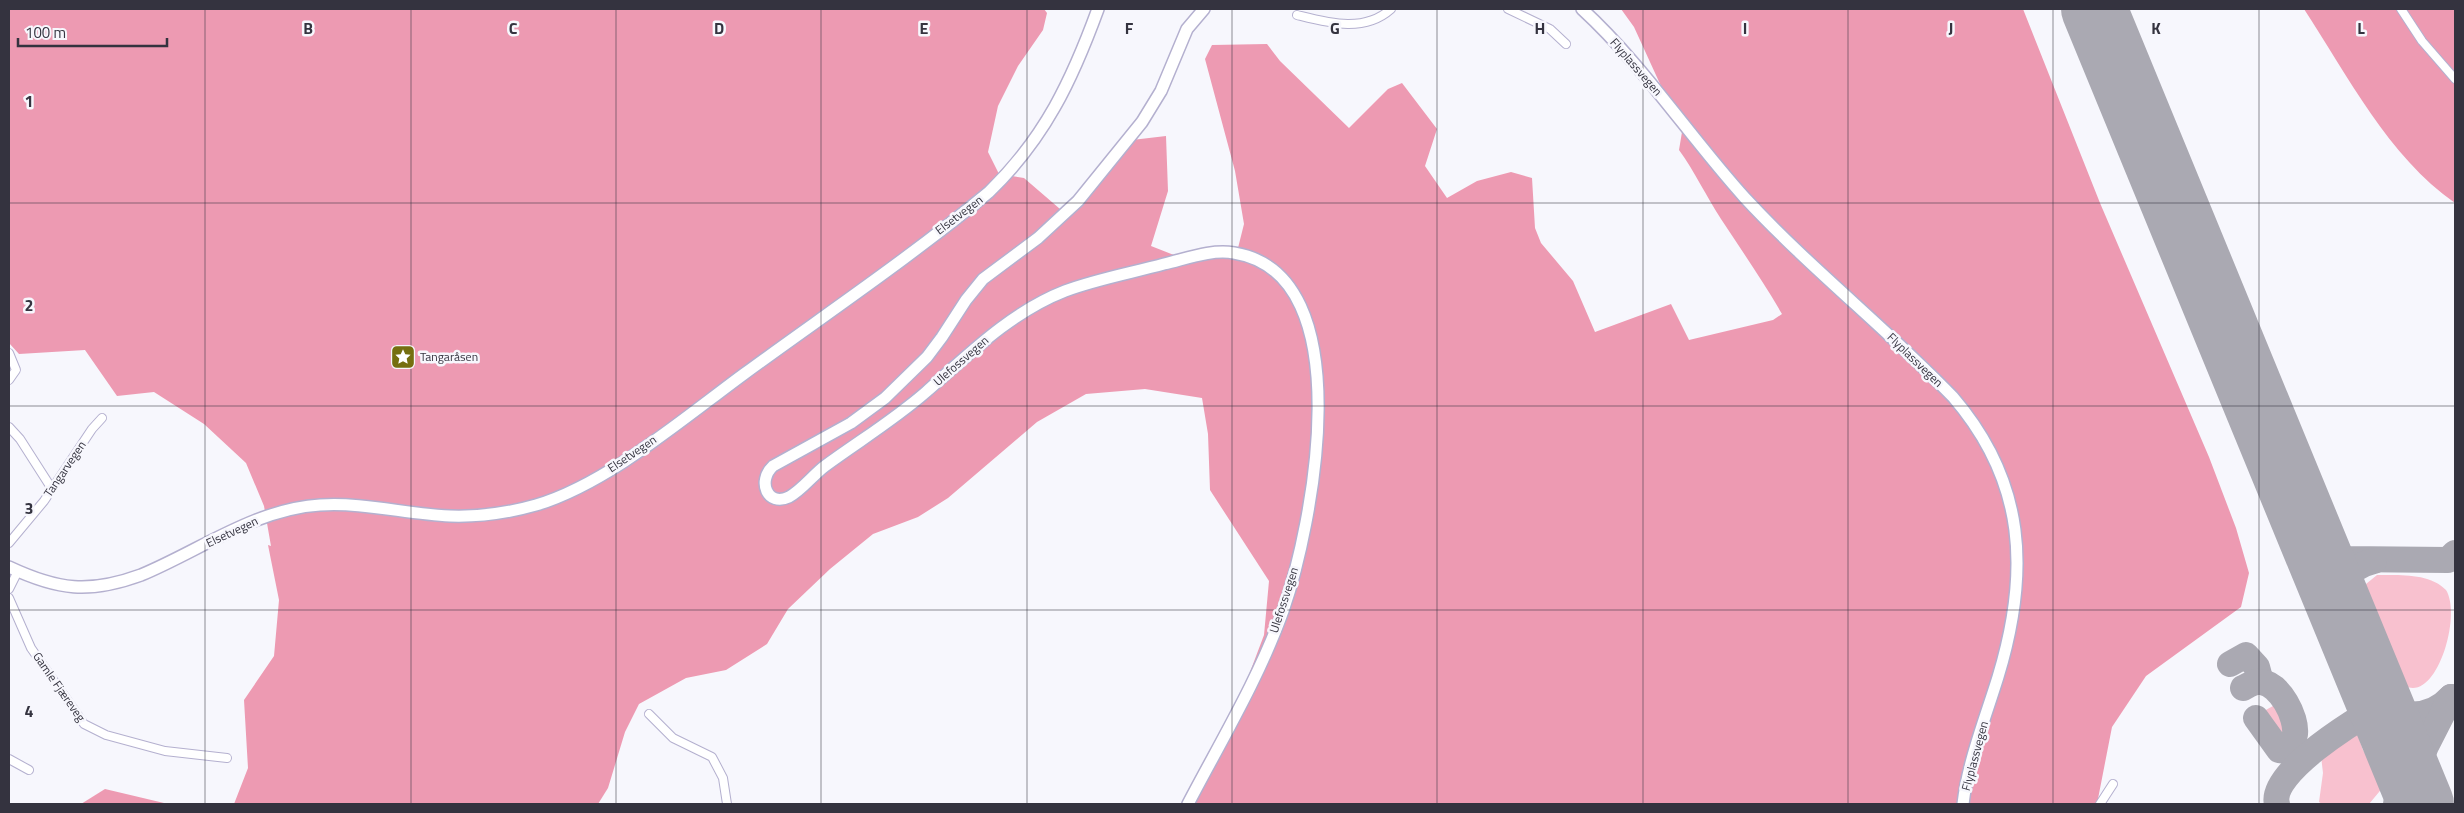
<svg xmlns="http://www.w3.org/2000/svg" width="2464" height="813" font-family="'Titillium Web',sans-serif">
<rect width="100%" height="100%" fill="#f7f7fd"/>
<g fill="#f8c1cf">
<path d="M2377,575C2399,575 2430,573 2446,590C2464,619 2430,723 2394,676C2387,667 2384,653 2379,641C2372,624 2358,602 2366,584Z"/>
<path d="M2273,706C2280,708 2288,721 2287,728L2281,734L2264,711Z"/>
<polygon points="2355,733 2361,733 2358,736 2363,750 2384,786 2369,804 2322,804 2319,802 2323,773 2321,756 2348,735"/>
</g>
<g fill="#ed9ab2">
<path d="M9,9H1044L1047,13L1043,30L1018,66L998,106L988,152L999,174L1024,178L1060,209L1084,194L1132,140L1166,136L1168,191L1151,246L1179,257L1237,252L1244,224L1235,171L1205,59L1212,45L1267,44L1280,61L1349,128L1388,89L1402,83L1437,129L1425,166L1447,198L1477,181L1511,172L1532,178L1535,228L1541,243L1573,281L1595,332L1671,304L1689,340L1773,320L1782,314C1763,281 1742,251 1721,219C1706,196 1695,172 1679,150L1682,132L1634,27L1621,9H2023L2100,203L2209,457L2236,528L2249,573L2241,607L2146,676L2112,727L2097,804H1183L1244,688L1264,635L1269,581L1210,490L1208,434L1202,398L1145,389L1086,394L1037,422L948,498L918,517L873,534L830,569L788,609L767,644L726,670L686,678L639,704L625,732L608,788L598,804H234L248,768L244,700L274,656L279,600L268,545L271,546L264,506L246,463L204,424L154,392L117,396L85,350L19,354L9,343Z"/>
<path d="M2304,9H2455V203C2388,156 2348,76 2304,9Z"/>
<polygon points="105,789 164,803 165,804 81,804"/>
</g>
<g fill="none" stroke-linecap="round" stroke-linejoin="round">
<g stroke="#aaa9b2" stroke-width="26">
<polyline points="2306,526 2324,549 2344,559 2448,560 2455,553"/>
<path d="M2345,619C2340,589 2342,569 2374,561"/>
<polyline points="2230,664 2246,655 2257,667 2261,682"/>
<path d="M2243,688C2249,685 2254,681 2261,682C2280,684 2297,717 2295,734C2294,740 2290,746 2287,751L2279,750L2256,718"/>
<path d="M2277,804C2268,773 2356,720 2380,706C2405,718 2431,719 2451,697"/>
<polyline points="2396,804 2407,794 2426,746 2451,697"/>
</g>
<polyline stroke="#aaa9b2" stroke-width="66" points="2094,9 2421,804"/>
<defs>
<g id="street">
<polyline points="1508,9 1550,29 1566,44"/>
<polyline points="2401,9 2422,41 2455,79"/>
<path d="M1297,15C1329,23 1364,33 1391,9"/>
<polyline points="9,353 16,370 9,380"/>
<polyline points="9,427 20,439 52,489"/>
<polyline points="9,543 44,501 92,429 102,418"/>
<polyline points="9,589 18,571"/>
<polyline points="9,598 31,648 84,724 106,735 165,751 227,758"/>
<polyline points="649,714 673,738 712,757 723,778 727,804"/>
<polyline points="9,759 29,770"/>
<polyline points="2100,804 2113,784"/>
</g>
<g id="secondary">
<path d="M1582,9C1643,65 1689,136 1745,198C1810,268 1886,328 1953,397C2026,482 2030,572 1998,677C1985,719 1968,761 1963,804"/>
<path d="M9,567C58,590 89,594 141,575C199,551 255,509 320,505C363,502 406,514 450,516C479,517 508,513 536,505C607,484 684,418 744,374C826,314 911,257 989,192C1045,138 1072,80 1098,9"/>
<path d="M1188,804C1221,741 1259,678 1283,611C1312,528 1364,274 1234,253C1211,249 1186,259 1164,264C1131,273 1097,279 1065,291C1011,312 969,354 926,392C894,420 859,441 825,466C813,475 802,490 789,497C767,507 757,481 773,466L851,423L885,398L927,357L942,337L966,300L983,279L1038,238L1078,201L1142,122L1161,91L1187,29L1204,9"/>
</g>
</defs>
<use href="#street" stroke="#b4b0cf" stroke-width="10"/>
<use href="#secondary" stroke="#b4b0cf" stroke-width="14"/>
<use href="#street" stroke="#fff" stroke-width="8"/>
<use href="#secondary" stroke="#fff" stroke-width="11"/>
</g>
<path fill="none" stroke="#34333f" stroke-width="1" stroke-opacity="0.55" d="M205,9V804M411,9V804M616,9V804M821,9V804M1027,9V804M1232,9V804M1437,9V804M1643,9V804M1848,9V804M2053,9V804M2259,9V804M9,203H2455M9,406H2455M9,610H2455"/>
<defs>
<symbol id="sight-square" viewBox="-11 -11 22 22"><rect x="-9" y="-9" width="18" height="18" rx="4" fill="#756f10" stroke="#f7f7fd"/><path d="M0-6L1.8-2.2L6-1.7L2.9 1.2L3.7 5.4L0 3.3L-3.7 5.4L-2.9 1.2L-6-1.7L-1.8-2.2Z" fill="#fff"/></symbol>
</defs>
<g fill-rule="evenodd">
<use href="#sight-square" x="389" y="343" width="28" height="28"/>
</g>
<g text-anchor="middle" stroke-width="5" stroke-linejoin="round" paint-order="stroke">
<g font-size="12" fill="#34333f" stroke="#f7f7fd">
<text transform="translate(1636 67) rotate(49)" y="4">Flyplassvegen</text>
<text transform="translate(959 215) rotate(-37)" y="4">Elsetvegen</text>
<text transform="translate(1915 360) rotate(44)" y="4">Flyplassvegen</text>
<text transform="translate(961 361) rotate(-41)" y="4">Ulefossvegen</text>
<text transform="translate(632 454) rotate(-34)" y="4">Elsetvegen</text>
<text transform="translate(65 469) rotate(-56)" y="4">Tangarvegen</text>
<text transform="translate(232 532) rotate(-25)" y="4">Elsetvegen</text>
<text transform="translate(1284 600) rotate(-72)" y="4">Ulefossvegen</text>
<text transform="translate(59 687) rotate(55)" y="4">Gamle Fjæreveg</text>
<text transform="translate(1975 756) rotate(-75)" y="4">Flyplassvegen</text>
</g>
<g font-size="12" fill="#34333f" stroke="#f7f7fd" text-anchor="start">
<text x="420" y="361">Tangaråsen</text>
</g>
</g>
<g font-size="16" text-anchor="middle" font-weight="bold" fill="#34333f" stroke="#f7f7fd" stroke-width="5" stroke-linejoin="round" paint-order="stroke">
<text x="308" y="34">B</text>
<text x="513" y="34">C</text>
<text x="719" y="34">D</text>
<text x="924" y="34">E</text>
<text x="1129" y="34">F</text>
<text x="1335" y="34">G</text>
<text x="1540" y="34">H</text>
<text x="1745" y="34">I</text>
<text x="1951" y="34">J</text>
<text x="2156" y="34">K</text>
<text x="2361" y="34">L</text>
<text x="29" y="107">1</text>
<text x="29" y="311">2</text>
<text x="29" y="514">3</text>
<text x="29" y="717">4</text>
</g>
<rect width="2464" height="813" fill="none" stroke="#34333f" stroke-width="20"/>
<path d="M18 38v8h149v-8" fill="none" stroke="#34333f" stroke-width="2.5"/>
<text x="25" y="38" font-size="15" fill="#34333f" stroke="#f7f7fd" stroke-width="4" paint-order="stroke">100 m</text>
</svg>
